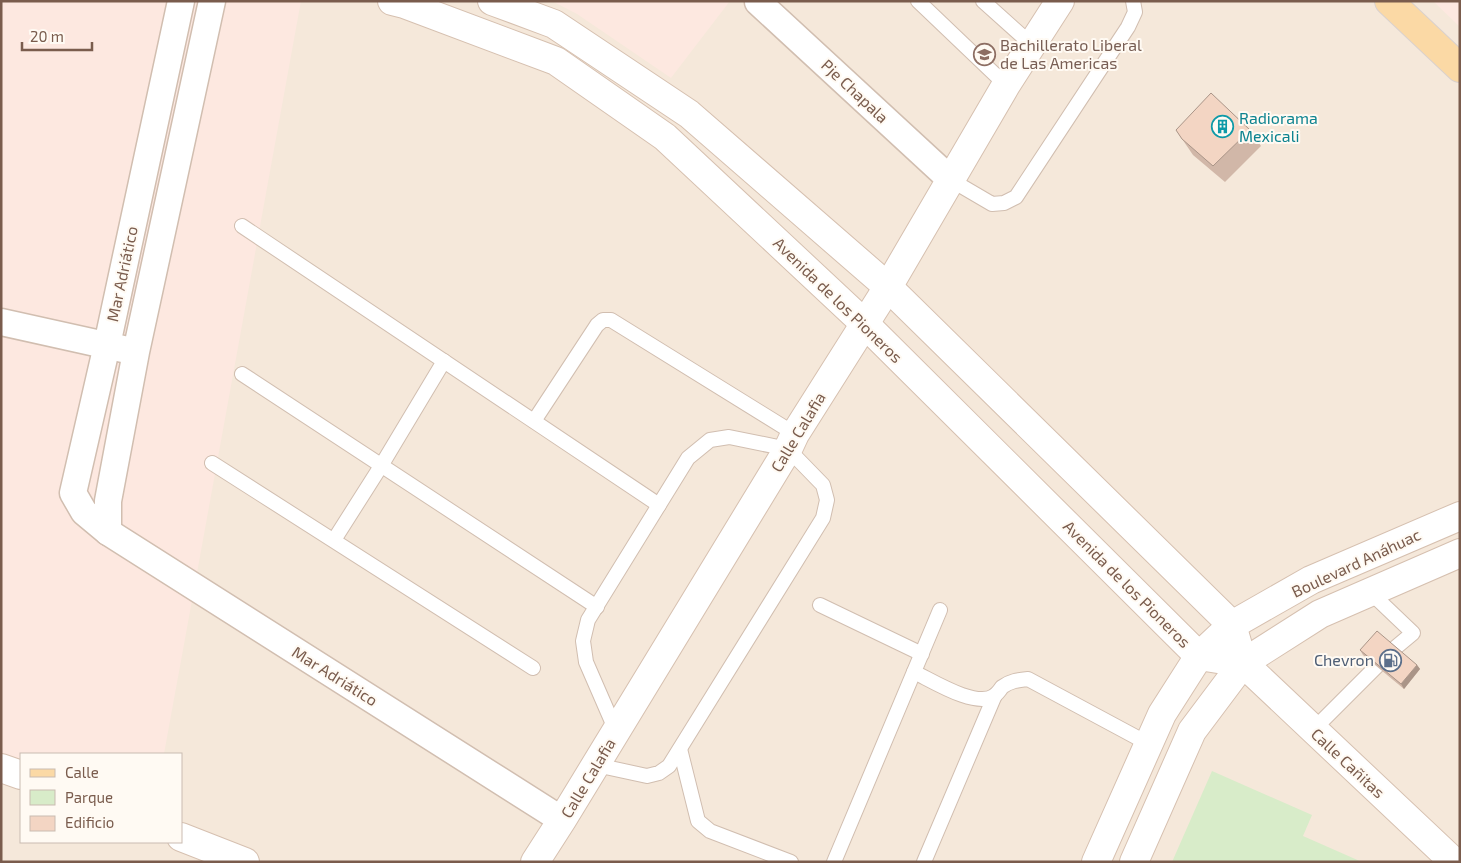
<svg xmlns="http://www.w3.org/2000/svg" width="1461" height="863" font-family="'Exo 2',sans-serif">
<rect width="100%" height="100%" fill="#fdf6ec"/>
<path fill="#f5e8da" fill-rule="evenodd" d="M1,1H1460V862H1ZM21,754H181V842H21Z"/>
<g fill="#fde8e0">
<polygon points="1,1 301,1 164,754 21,754 21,761 1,753"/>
<polygon points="552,1 730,1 671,78 577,14"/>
<polygon points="1433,1 1460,1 1460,27"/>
</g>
<polygon fill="#d8ecc9" points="1212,771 1312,815 1303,836 1362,862 1172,862"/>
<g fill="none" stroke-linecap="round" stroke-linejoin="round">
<defs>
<g id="lane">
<polyline points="918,1 1006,85"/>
<polyline points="983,1 1032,45"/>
<polyline points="951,180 992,204 1004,203 1016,197 1128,27 1135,12 1133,1"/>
<polyline points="242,226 659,505"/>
<polyline points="242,374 597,607"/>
<polyline points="534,421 597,325 603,320 611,320 795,434"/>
<polyline points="212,463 533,668"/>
<polyline points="334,540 381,466 444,361"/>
<polyline points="1370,592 1413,633 1395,648"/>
<polyline points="820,605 922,654"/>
<path d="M914,672C933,681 975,708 994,696C997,694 1000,690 1002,687C1010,681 1018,680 1028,679L1149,744"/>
<polyline points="1313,730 1377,666"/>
<polyline points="680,749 698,821 710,831 791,862"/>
<polyline points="596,765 647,776 659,773 669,766 823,518 827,500 823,485 788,449 729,437 710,440 688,458 588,620 583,641 586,662 616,731"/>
<polyline points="834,862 940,610"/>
<polyline points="924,862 995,695"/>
</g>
<g id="street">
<polyline points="181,1 107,345 73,493 84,512 108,532 562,820"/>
<polyline points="758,2 951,180"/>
<polyline points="1,322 123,349"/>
<polyline points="108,532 108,501 136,352 212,1"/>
</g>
<g id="secondary">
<polyline points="392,1 404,4 556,61 665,137 865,324 1199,656 1243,663"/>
<polyline points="492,1 554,24 689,114 888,287 1232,625 1243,663"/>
<polyline points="1243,663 1454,862"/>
<polyline points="1,768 21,775"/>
<polyline points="181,837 245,862"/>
<polyline points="535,862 562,820 788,449 795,434 888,287 1006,85 1060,1"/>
<polyline points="1096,862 1162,714 1199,656 1232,625 1311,580 1460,516"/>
<polyline points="1134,862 1192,731 1243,663 1320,614 1460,553"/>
</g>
<polyline id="primary" points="1389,1 1460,68"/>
</defs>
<use href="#lane" stroke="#d1beb0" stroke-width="16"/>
<use href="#street" stroke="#d1beb0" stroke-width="29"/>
<use href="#secondary" stroke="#d6c0b0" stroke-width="30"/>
<use href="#primary" stroke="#dad1cd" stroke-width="30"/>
<use href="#lane" stroke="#fff" stroke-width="14"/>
<use href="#street" stroke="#fff" stroke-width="26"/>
<use href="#secondary" stroke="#fff" stroke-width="28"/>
<use href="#primary" stroke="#fbd9a5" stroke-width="28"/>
</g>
<g fill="#d1b7a8">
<polygon points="1176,130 1250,130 1261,146 1225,182 1193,155"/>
<polygon points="1360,650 1417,665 1420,669 1404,689 1363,655"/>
</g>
<polygon fill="#aa9588" points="1417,665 1420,669 1404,689 1401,684"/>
<g fill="#f3d5c3" stroke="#aa9588">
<polygon points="1211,93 1250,130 1213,166 1182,139 1176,130"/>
<polygon points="1377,631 1417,665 1401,684 1360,650"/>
</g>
<defs>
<symbol id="university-ring" viewBox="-11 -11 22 22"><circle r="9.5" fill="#fffaf3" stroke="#8d6e63" stroke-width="1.5"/><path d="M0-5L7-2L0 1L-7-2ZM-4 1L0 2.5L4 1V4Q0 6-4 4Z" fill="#8d6e63"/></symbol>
<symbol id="building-ring" viewBox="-11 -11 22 22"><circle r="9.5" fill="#fffaf3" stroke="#0f9aa8" stroke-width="1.5"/><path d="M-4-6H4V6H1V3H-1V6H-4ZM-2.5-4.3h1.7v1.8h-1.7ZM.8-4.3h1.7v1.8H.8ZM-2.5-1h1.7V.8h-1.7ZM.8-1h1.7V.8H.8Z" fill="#0f9aa8"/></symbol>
<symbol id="fuel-ring" viewBox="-11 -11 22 22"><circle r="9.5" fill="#fffaf3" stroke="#5c6f8a" stroke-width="1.5"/><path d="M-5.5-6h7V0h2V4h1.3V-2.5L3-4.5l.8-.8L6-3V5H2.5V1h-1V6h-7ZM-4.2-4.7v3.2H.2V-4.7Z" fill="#5c6f8a"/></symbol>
</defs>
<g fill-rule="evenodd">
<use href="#university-ring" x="972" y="42" width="25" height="25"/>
<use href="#building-ring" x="1210" y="114" width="25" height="25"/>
<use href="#fuel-ring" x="1378" y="648" width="25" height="25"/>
</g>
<g text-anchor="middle" stroke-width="4" stroke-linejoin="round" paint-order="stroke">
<g font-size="16" fill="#785e54" stroke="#fffaf3" text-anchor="start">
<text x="1000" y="51">Bachillerato Liberal<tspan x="1000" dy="18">de Las Americas</tspan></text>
</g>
<g font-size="16" fill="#7a5c4d" stroke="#fffaf3">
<text transform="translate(855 91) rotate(43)" y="6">Pje Chapala</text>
<text transform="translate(122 274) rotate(-78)" y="6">Mar Adriático</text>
<text transform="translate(838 300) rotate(44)" y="6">Avenida de los Pioneros</text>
<text transform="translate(798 432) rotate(-59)" y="6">Calle Calafia</text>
<text transform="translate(1356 563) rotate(-25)" y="6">Boulevard Anáhuac</text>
<text transform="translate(1127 584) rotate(45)" y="6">Avenida de los Pioneros</text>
<text transform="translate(335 676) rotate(32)" y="6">Mar Adriático</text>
<text transform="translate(1348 763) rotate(43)" y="6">Calle Cañitas</text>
<text transform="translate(588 778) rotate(-59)" y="6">Calle Calafia</text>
</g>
<g font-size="16" fill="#0d838f" stroke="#fffaf3" text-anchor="start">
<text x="1239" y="124">Radiorama<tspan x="1239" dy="18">Mexicali</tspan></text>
</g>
<g font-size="16" fill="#4e5e75" stroke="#fffaf3" text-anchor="end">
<text x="1374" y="666">Chevron</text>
</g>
</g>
<rect width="1461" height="863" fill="none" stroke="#7a5c4d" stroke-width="5"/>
<rect x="20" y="753" width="162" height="90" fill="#fffaf3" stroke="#cabbb1"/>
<rect x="30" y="769" width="25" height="8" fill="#fbd9a5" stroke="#cabbb1"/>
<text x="65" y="778" font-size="15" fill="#7a5c4d">Calle</text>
<rect x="30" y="790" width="25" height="15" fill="#d8ecc9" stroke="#cabbb1"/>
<text x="65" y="803" font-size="15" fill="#7a5c4d">Parque</text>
<rect x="30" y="816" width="25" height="15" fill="#f3d5c3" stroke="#cabbb1"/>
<text x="65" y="828" font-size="15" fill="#7a5c4d">Edificio</text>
<path d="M22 42v8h70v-8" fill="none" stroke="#7a5c4d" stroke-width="2.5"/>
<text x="30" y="42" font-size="15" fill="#7a5c4d" stroke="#fffaf3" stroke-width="4" paint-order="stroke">20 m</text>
</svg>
